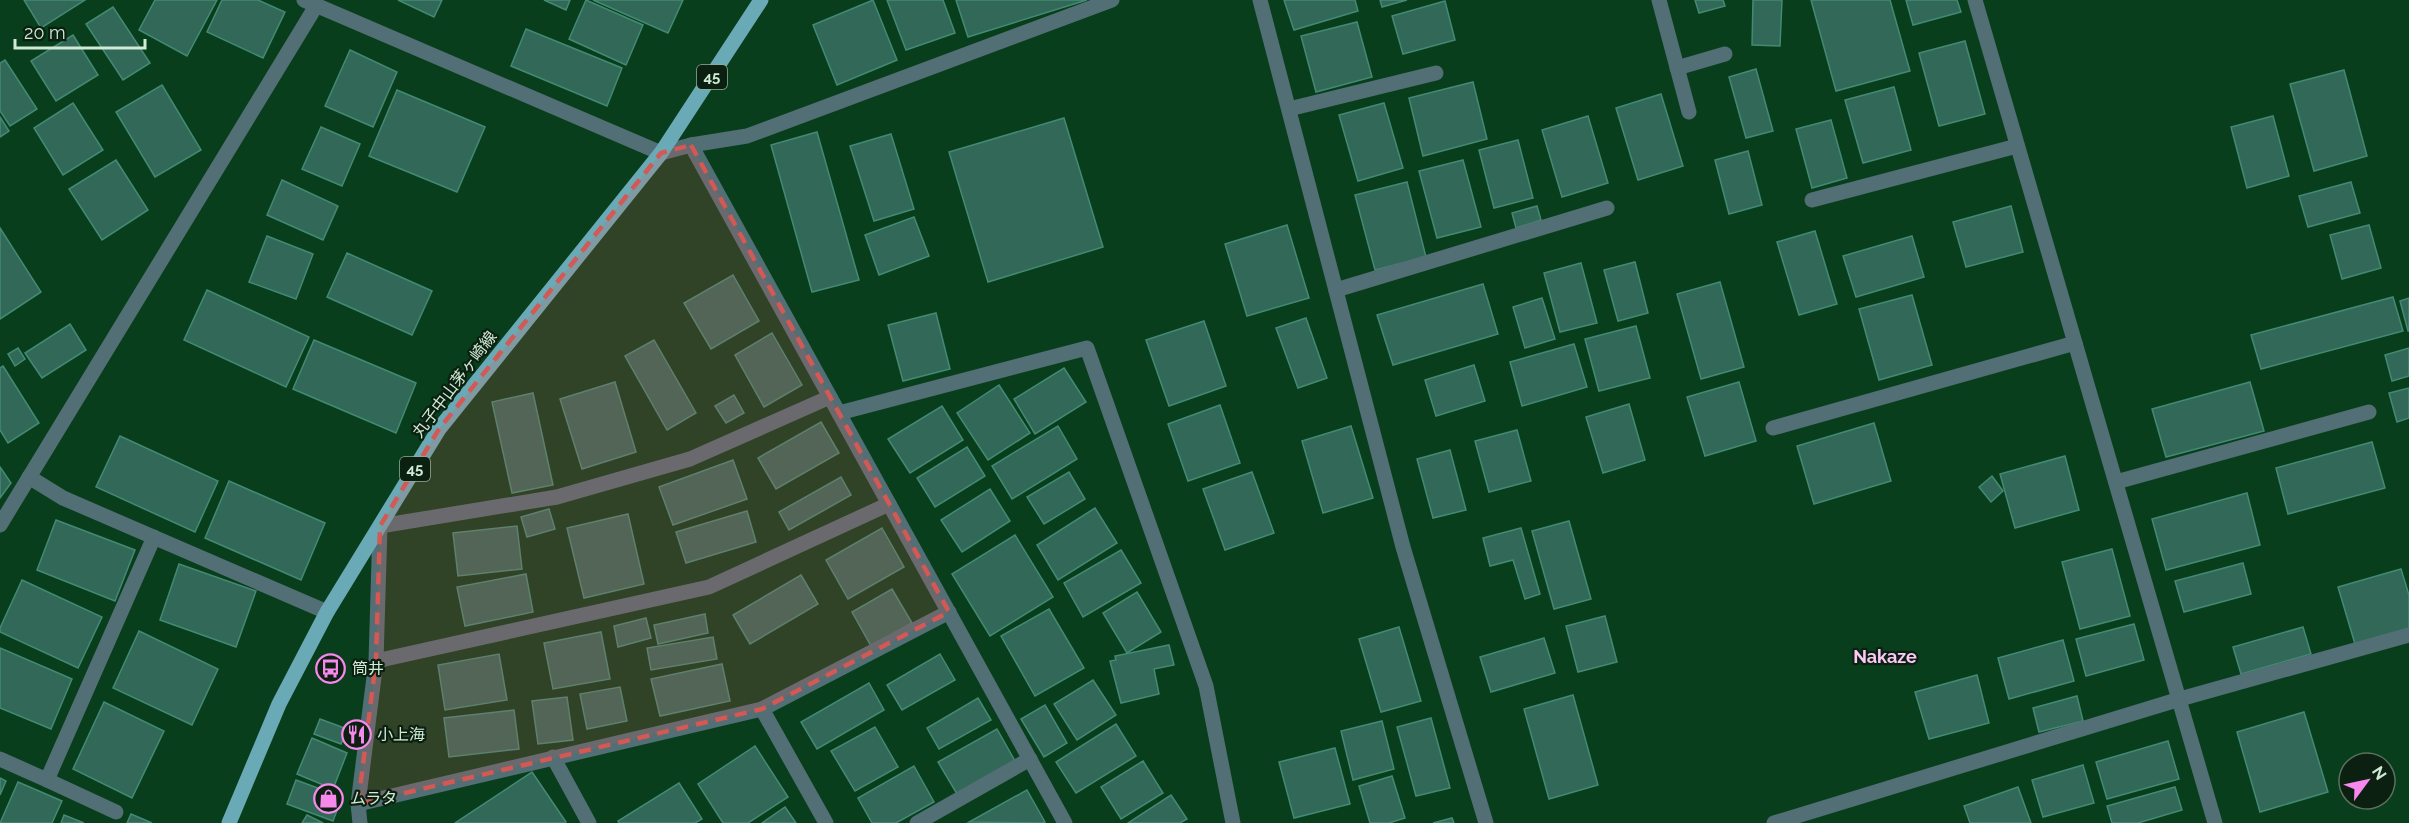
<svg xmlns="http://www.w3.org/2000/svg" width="2409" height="823" font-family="Raleway,'Noto Sans JP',sans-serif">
<rect width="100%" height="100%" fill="#083e1c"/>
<g fill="#326857" stroke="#438a74" stroke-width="1.5">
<polygon points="24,0 85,0 41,28"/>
<polygon points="155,0 217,0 187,56 139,30"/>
<polygon points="222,0 258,0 285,12 263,58 207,32"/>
<polygon points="398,0 442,0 434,17"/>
<polygon points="544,0 570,0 566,10"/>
<polygon points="586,0 643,25 626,65 569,39"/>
<polygon points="593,0 683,0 668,33"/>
<polygon points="873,0 897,60 837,85 813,25"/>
<polygon points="887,0 943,0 955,33 906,50"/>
<polygon points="956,0 1087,0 968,37"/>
<polygon points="1284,0 1355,0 1358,11 1294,30"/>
<polygon points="1380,0 1407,0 1382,7"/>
<polygon points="1695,0 1723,0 1725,6 1699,13"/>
<polygon points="1753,0 1782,0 1780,46 1752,45"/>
<polygon points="1811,0 1890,0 1910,71 1836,91"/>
<polygon points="1906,0 1957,0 1961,12 1913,25"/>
<polygon points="1445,1 1455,40 1403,54 1392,16"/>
<polygon points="113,7 150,63 123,80 86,24"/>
<polygon points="1357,22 1372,77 1316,92 1301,36"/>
<polygon points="526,29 622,68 607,106 511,66"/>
<polygon points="73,35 98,75 56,101 31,61"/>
<polygon points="1965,41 1985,114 1939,126 1919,53"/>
<polygon points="350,50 397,72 373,127 325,106"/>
<polygon points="5,60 37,109 10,126 0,111 0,63"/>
<polygon points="1756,69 1773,131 1746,138 1729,77"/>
<polygon points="2344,70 2367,156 2314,171 2290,84"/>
<polygon points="1473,82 1487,139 1423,156 1409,98"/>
<polygon points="162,85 201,150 155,177 116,112"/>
<polygon points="1894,87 1911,150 1863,163 1845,100"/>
<polygon points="397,90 485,127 457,192 369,156"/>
<polygon points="1661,94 1683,166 1638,180 1616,108"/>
<polygon points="73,103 103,150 63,175 34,128"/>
<polygon points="1384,103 1403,168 1358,181 1339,115"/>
<polygon points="1588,116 1608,183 1562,197 1542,130"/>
<polygon points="2273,116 2289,176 2247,188 2231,127"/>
<polygon points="0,117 9,131 0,137"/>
<polygon points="1064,118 1103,247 988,282 949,152"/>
<polygon points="1831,120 1847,178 1812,188 1796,129"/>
<polygon points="321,127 360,144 342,186 302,169"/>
<polygon points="817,132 859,280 812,292 771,145"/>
<polygon points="891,134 914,209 874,221 850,146"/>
<polygon points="1518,140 1533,198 1494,208 1479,150"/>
<polygon points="1748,151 1762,205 1729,214 1715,160"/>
<polygon points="116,160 148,210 102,240 69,189"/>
<polygon points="1463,160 1481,227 1437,238 1419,171"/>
<polygon points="282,180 338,206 323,240 267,215"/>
<polygon points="1407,182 1426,257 1375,270 1355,195"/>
<polygon points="2351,182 2360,213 2308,227 2299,196"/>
<polygon points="1537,206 1541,220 1516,228 1512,213"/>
<polygon points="2011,206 2023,252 1966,267 1953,222"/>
<polygon points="914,217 929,256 879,275 865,235"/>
<polygon points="1287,225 1309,298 1247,316 1225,244"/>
<polygon points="2369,225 2381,268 2342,279 2330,235"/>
<polygon points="0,228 41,292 0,319"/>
<polygon points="1815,231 1837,304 1799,315 1777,242"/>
<polygon points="267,236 313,254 296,299 249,282"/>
<polygon points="1912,236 1924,277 1856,297 1843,256"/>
<polygon points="347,253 432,291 412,335 327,297"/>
<polygon points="1635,262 1648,313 1618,321 1604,270"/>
<polygon points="1581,263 1597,323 1560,332 1544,273"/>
<polygon points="733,275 759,321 711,349 684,303"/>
<polygon points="1720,282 1744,367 1701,379 1677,294"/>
<polygon points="1483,284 1498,334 1393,365 1377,315"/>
<polygon points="207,290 309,337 286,387 184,340"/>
<polygon points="1912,295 1932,365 1879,380 1859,309"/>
<polygon points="2393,297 2403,331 2261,369 2251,335"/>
<polygon points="1542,298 1555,339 1525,348 1513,307"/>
<polygon points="2409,298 2409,331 2408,331 2400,301"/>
<polygon points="936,313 950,369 903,381 888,325"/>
<polygon points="1306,318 1327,378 1298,388 1276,328"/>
<polygon points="1204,321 1226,386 1169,406 1146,340"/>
<polygon points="70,324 86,350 42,378 25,353"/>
<polygon points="1636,326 1650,378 1599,391 1585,339"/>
<polygon points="772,333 802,385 764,407 735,355"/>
<polygon points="314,340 416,383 396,433 293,389"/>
<polygon points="654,340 696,413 667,430 625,356"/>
<polygon points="1574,344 1587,387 1522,406 1510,362"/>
<polygon points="18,348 25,359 15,366 8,354"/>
<polygon points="2409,348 2409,376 2392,381 2385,355"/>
<polygon points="1474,365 1485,401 1436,416 1425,380"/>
<polygon points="3,366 39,423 8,443 0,430 0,368"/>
<polygon points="1064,368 1086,402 1035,434 1014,399"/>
<polygon points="615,382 636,452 582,469 560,399"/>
<polygon points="1739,382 1756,441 1705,456 1687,397"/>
<polygon points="2250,382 2264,431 2166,457 2152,409"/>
<polygon points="999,385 1030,433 988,460 957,413"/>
<polygon points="2409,388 2409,418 2397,422 2389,393"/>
<polygon points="533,393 553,485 512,493 492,402"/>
<polygon points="734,395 744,413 726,423 715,406"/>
<polygon points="1629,404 1645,460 1603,473 1586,417"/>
<polygon points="1220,405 1240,463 1188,481 1168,424"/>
<polygon points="942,406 963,440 910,473 888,439"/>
<polygon points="821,422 839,453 776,489 758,458"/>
<polygon points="1874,423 1891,481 1814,504 1797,446"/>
<polygon points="1058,426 1077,459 1012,499 992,466"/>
<polygon points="1351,426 1373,498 1323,513 1302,441"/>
<polygon points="1517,430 1531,481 1489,492 1475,441"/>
<polygon points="120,436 218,481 195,532 96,487"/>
<polygon points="2372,442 2385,488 2288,514 2276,468"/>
<polygon points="967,447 985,476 935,507 917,478"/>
<polygon points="1450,450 1466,510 1433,518 1417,459"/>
<polygon points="2065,456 2079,510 2015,528 2000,474"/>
<polygon points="733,460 747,499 673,525 659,487"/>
<polygon points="0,467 11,483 0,498"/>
<polygon points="1069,472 1085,499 1044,524 1027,497"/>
<polygon points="1252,472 1274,533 1225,550 1203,489"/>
<polygon points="1992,476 2003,491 1991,502 1979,487"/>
<polygon points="841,477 851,495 789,530 779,512"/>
<polygon points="229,481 325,523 301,580 205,538"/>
<polygon points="990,489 1010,521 962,552 941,520"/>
<polygon points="2247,493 2260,545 2166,570 2152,519"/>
<polygon points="1095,508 1117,543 1058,580 1037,545"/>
<polygon points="549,509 555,529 527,537 521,517"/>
<polygon points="747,511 756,542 686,563 676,532"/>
<polygon points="628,514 644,584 584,598 567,528"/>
<polygon points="56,520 135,550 115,601 37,570"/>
<polygon points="1569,521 1591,599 1554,609 1532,531"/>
<polygon points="517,526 522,569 458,576 453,533"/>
<polygon points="882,528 904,567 848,599 826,560"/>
<polygon points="1521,528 1540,594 1525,599 1513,560 1490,566 1483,538"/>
<polygon points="1015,535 1053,597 990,636 952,574"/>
<polygon points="2112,549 2130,616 2080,629 2062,562"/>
<polygon points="1121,550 1141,583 1083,617 1064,583"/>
<polygon points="2243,563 2251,594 2184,612 2175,581"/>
<polygon points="179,564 256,591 236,647 160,620"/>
<polygon points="2401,569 2409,595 2409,629 2355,644 2338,587"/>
<polygon points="526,574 533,612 465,626 457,587"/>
<polygon points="801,575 818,604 750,644 733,615"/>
<polygon points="22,580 102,617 78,668 0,632 0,628"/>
<polygon points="892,589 912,623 871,646 852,612"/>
<polygon points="1137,592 1161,632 1127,653 1103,613"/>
<polygon points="1049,609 1084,668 1035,696 1001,636"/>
<polygon points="705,614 708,633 658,644 654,625"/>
<polygon points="1605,616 1617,662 1578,672 1566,626"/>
<polygon points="646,618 651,638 618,647 614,626"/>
<polygon points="2134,624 2144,660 2086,676 2076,639"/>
<polygon points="1399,627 1421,701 1381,712 1359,639"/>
<polygon points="2303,627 2311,654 2241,674 2233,647"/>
<polygon points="139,631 218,669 192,725 113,688"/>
<polygon points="601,632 610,679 553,689 544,643"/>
<polygon points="713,637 717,659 651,670 647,648"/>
<polygon points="1544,638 1555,673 1491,692 1480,657"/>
<polygon points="2063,640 2074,681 2009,699 1998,658"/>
<polygon points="1169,645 1174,665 1154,669 1159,694 1121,703 1110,661 1116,660 1115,656"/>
<polygon points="0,648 72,679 51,729 0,708"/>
<polygon points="499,654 507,700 445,710 438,665"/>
<polygon points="940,654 955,680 902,710 887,685"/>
<polygon points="722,664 730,701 660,716 651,679"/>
<polygon points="1977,675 1989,723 1929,739 1915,692"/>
<polygon points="1093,680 1116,715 1077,740 1054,704"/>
<polygon points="869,683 884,710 817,749 801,722"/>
<polygon points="620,687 627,721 587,729 580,694"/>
<polygon points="1573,695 1598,785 1549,799 1524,709"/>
<polygon points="2077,696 2083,721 2039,732 2033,708"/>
<polygon points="567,697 573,740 538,744 532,701"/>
<polygon points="978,698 991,720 939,749 927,728"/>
<polygon points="104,702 164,731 132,798 73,769"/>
<polygon points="1045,705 1067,743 1044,757 1021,719"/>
<polygon points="514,710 519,749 449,757 444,718"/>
<polygon points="2304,712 2328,792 2260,812 2237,732"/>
<polygon points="1431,718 1450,788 1416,796 1397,727"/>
<polygon points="320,719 347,729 341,744 314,734"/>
<polygon points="1382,721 1394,769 1353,780 1341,731"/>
<polygon points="1116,724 1136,756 1076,793 1056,762"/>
<polygon points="875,727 898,767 855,791 831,751"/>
<polygon points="997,729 1015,761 957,794 938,762"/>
<polygon points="312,738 347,753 333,789 297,774"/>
<polygon points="2168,741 2179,779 2107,799 2096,762"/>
<polygon points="755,746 788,797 748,823 723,823 698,784"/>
<polygon points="1335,748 1350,804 1294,818 1279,762"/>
<polygon points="1143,761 1163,793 1121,819 1101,787"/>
<polygon points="2083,765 2094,803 2043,817 2032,780"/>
<polygon points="914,766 934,802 896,823 872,823 858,798"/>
<polygon points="532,772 566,822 565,823 455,823"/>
<polygon points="1392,776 1405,818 1389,823 1370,823 1359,786"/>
<polygon points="0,778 6,781 0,795"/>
<polygon points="296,780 342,797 333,821 287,804"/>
<polygon points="18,782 62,801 52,823 0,823"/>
<polygon points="679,783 702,819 695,823 619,823 618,821"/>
<polygon points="2018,787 2031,823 1970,823 1964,806"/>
<polygon points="2175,787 2182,810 2138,823 2112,823 2107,806"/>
<polygon points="1027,790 1045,822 1042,823 969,822"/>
<polygon points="1171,795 1187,819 1180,823 1128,823"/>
<polygon points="785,807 796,823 762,823"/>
<polygon points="131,814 152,823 127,823"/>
<polygon points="64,815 84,823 61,823"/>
<polygon points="307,815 323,823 302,823"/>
<polygon points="1452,818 1454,823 1433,823"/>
</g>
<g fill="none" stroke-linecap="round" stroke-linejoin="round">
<g stroke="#516f75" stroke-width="15">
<polyline points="304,0 661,153 691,145 747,136 1112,0"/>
<polyline points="1260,0 1403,547 1486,823"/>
<polyline points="1659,0 1689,112"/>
<polyline points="1975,0 2215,823"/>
<polyline points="1677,68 1725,54"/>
<polyline points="1289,109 1436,73"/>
<polyline points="691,145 1065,823"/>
<polyline points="1812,200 2017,146"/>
<polyline points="1336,290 1607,208"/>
<polyline points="839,413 1087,348 1206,686 1233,823"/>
<polyline points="1773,428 2075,343"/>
<polyline points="29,477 63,498 327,612"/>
<polyline points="2116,482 2369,412"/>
<polyline points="0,525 316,6"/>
<polyline points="376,661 709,587 889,504"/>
<polyline points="762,709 826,823"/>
<polyline points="553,757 589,823"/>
<polyline points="0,759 47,780 154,537"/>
<polyline points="47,780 116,812"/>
<polyline points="358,804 762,709 949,612"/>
<polyline points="360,823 358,804 376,661 380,526 557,497 690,459 830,397"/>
<polyline points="917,823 1030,759"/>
<polyline points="1774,823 2180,699 2409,635"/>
</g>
<polyline stroke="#6aaab6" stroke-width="15" points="229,823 279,704 327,612 439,429 661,153 761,0"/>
</g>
<path fill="#d45853" fill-opacity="0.2" stroke="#d45853" stroke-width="4.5" stroke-dasharray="12 8" stroke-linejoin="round" d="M691,145L949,612L762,709L358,804L376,661L380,526L439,429L661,153Z"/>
<defs>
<symbol id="bus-ring" viewBox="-11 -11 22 22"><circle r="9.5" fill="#0b2011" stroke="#f788ec" stroke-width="1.5"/><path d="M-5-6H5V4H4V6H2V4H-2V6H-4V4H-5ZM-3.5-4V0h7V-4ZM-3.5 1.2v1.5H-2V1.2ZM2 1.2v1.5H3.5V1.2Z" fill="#f788ec"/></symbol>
<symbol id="restaurant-ring" viewBox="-11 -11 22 22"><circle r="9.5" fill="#0b2011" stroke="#f788ec" stroke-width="1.5"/><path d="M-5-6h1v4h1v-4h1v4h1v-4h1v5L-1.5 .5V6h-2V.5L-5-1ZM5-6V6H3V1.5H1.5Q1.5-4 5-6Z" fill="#f788ec"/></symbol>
<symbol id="shop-ring" viewBox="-11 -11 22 22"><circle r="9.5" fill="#0b2011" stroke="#f788ec" stroke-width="1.5"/><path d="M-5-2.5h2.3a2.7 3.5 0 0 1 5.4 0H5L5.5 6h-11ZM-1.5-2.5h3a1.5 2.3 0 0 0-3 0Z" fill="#f788ec"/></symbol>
</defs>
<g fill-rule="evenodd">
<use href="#bus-ring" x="314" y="652" width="33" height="33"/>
<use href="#restaurant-ring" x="340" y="718" width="33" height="33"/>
<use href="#shop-ring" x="312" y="782" width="33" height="33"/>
</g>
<g text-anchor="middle" stroke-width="4.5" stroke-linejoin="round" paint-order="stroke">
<g fill="#0b2011" stroke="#95ad9a" stroke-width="1.5">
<rect x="697" y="65" width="30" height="24" rx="4.5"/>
<rect x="400" y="457" width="30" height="24" rx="4.5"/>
</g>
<g font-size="15" font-weight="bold" fill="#d0ead5">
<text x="712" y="82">45</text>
<text x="415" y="474">45</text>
</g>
<g font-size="16" fill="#d0ead5" stroke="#0b2011">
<text transform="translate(454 384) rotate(-53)" y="6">丸子中山茅ヶ崎線</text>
</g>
<g font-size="16" fill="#d0ead5" stroke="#0b2011" text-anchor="start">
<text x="352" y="674">筒井</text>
<text x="377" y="740">小上海</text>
<text x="350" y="804">ムラタ</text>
</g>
<g font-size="18" font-weight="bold" fill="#fcc9f5" stroke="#0b2011">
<text x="1885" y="663">Nakaze</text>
</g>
</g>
<g transform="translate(2367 781) rotate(57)"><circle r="28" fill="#0b2011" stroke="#5a715f" stroke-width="1.5"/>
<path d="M0-4.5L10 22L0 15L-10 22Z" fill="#f788ec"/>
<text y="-9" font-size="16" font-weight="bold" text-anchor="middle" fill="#d0ead5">N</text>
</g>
<path d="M15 39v9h130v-9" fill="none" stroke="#d0ead5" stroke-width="3"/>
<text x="24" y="39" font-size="18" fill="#d0ead5" stroke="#0b2011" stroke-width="4.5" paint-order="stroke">20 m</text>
</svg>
